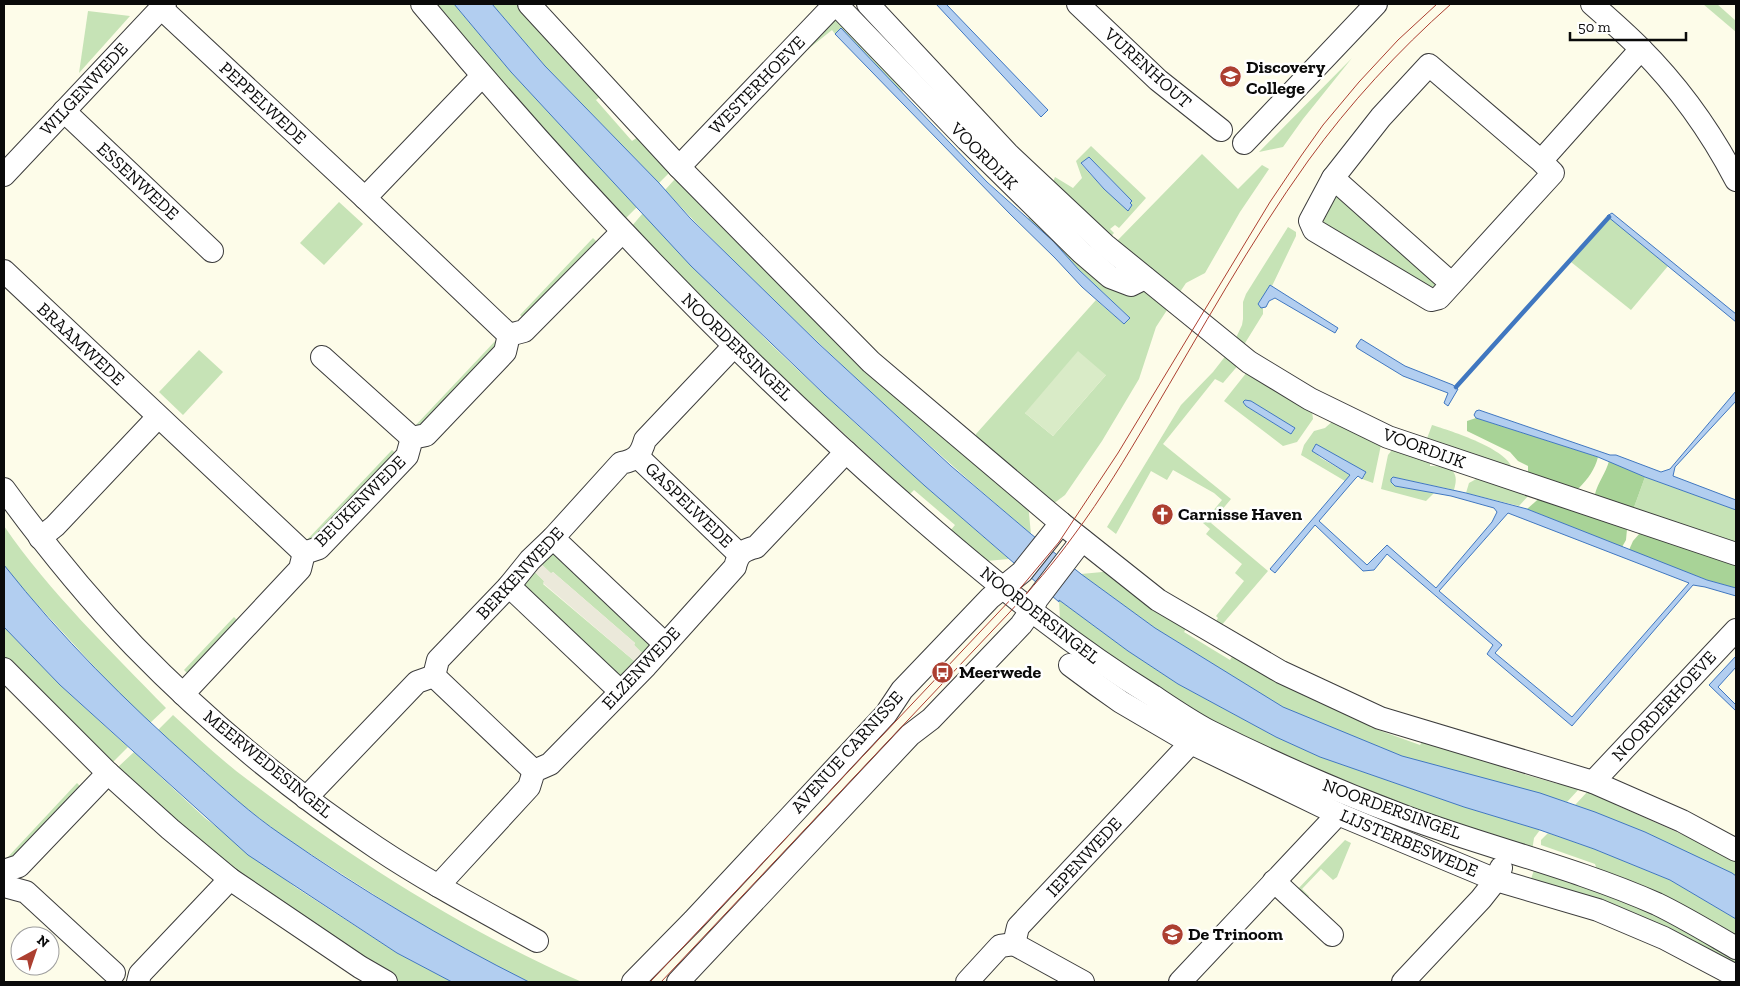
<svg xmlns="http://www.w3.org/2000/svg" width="1740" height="986" font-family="'Zilla Slab',serif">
<rect width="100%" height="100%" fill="#fdfce9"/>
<g fill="#c6e3b6" fill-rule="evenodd">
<polygon points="432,4 454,4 511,72 637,207 624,220"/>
<polygon points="492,4 518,4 601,96 596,100 632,141 638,137 671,171 659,183 545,66"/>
<polygon points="1703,4 1717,4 1736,21 1736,32"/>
<polygon points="88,11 130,16 79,73"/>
<polygon points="833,16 909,85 902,92 842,29 835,34 832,30 802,54"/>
<polygon points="1352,58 1303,119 1283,147 1259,152"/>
<path d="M1091,146L1146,198L1119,228L1115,225L1110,229L1114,233L1109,238L1052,184L1055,177L1073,188L1082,178L1076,161ZM1089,157L1132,201L1130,203L1104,189L1081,164Z"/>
<polygon points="1202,154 1238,189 1262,165 1269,169 1240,212 1205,273 1186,283 1178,295 1116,242"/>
<path d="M675,179L1028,504L1031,534C942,458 855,379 771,297C735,262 699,227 665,190Z"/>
<polygon points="1338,193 1442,285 1437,294 1321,227 1319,213"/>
<polygon points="339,202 363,224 324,265 300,243"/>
<path d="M1033,212L1150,291L1169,307L1156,327L1139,379L1102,441L1065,495L1053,504L976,440V434L1096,300L1124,324L1130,318L1079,270L1053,241L1028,219ZM1106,375L1053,436L1025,413Z"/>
<path d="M643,213C756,337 882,449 1009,559L986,561L950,531L955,525L914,490L910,494L766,362L631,227Z"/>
<polygon points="1610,218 1668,266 1631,310 1571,262"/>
<polygon points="1288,227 1296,232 1296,236 1272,286 1271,285 1261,308 1263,308 1263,314 1242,348 1234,342 1242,325 1243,319 1243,302 1246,294"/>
<polygon points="593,238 600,245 527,322 520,315"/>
<polygon points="498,338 502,343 425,431 414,427"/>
<polygon points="199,350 223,372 183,415 159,392"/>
<polygon points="1227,354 1240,363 1223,383 1215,379 1163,444 1231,499 1211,523 1268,571 1220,627 1214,624 1218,618 1216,616 1244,581 1235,573 1242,564 1206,534 1210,529 1203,523 1222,500 1214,493 1173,470 1167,480 1151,471 1116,534 1107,527 1181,405 1213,372"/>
<path d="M1247,372L1312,411L1313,419L1297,442L1283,446L1224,401ZM1251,401L1294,428H1295L1291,434L1246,406L1243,402Z"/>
<polygon points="1334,420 1381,445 1373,483 1362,479 1365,475 1355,466 1316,445 1312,450 1321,458 1350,475 1345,481 1301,455 1304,445 1314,431 1325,428"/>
<path d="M1432,425C1451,431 1508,449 1512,469L1425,444Z"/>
<polygon points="392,450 400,457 318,543 306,541"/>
<path d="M1392,450L1430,460V466C1447,466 1461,468 1454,490L1393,477L1391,479L1395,486L1434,493L1426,501L1381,489L1388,455Z"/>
<polygon points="1645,477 1736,510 1736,545 1633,510"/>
<polygon points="1478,478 1529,495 1519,506 1466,493 1469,483"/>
<path d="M4,526C50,593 110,650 166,708L150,723L124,699L23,589L4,565Z"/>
<polygon points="550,549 651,641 646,657 634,645 635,643 553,572 551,574 537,560"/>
<polygon points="531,568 545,582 543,584 639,665 623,679 523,590 520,581"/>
<polygon points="1113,571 1187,627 1184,632 1230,660 1233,655 1372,721 1370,727 1420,745 1423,740 1507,765 1506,769 1558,784 1560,778 1579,789 1567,802 1402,756 1282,707 1155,628 1081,574"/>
<polygon points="1059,600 1128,651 1178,684 1276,737 1320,757 1464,807 1540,830 1534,838 1532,851 1306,771 1186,710 1060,620"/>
<polygon points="234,617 242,625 191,677 184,670"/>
<polygon points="4,627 60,685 128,747 112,763 4,665"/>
<path d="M173,715C197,737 221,760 248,780C351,858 463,930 582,982H529L469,952L423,926L281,835L240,803L158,730Z"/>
<polygon points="134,752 205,818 295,887 397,953 452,982 393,982 234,876 117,768"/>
<polygon points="77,783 84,790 17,861 6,859"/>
<polygon points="1589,790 1618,799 1616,805 1708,846 1736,855 1736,876 1645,832 1575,805"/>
<polygon points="1548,833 1594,849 1670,880 1736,919 1736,938 1598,873 1595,864 1541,845 1541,840"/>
<polygon points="1345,840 1351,843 1337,877 1333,880 1321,869 1302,889 1309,896 1304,902 1294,893"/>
<polygon points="1535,867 1631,899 1736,956 1736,968 1531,879"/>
</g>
<g fill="#a8d397">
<path d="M1476,418L1598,457C1595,469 1588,479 1579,488L1576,489L1526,474L1528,472V466L1518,461L1510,452L1467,431V421Z"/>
<path d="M1609,461L1645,477L1633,510L1602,500L1595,494C1598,482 1606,473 1609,461Z"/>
<polygon points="1543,495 1627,529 1626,540 1622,547 1527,509"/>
<polygon points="1640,533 1736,560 1736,588 1707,580 1629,550 1633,541"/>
</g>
<polygon fill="#d9ebc7" points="1078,351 1106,375 1053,436 1025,413"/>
<polygon fill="#ebe9da" points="537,560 551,573 553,572 635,643 634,645 646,657 639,665 543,583 544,581 531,568"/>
<g fill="#b2cef0" stroke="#4077c0" fill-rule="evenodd">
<polygon points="454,4 492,4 545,66 659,183 690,218 818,343 951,466 1031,534 1081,574 1155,628 1283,707 1402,756 1540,793 1595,812 1645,832 1732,873 1736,876 1736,919 1670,880 1594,849 1540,830 1464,807 1320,757 1276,737 1178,684 1128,651 1059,600 1059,602 925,486 825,395 691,266 511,72"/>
<polygon points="936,4 946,4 1048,110 1041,117"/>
<polygon points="841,28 987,182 1053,241 1079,270 1130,318 1124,324 1082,287 1055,258 1010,214 835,34"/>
<polygon points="1089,157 1132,201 1130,203 1132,205 1128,211 1104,189 1081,163"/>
<polygon points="1612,213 1736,314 1736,322 1607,216"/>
<polygon points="1270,285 1338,328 1335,333 1275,298 1269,301 1266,307 1261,308 1258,304"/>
<polygon points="1361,339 1405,366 1453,385 1458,389 1448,406 1444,403 1448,393 1403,376 1357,348 1356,346"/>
<polygon points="1736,391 1736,401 1675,467 1673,476 1736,500 1736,510 1645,477 1598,457 1476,418 1474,415 1476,411 1479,410 1610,455 1616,455 1661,472 1670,469"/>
<polygon points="1245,400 1251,401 1295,428 1291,434 1246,406 1243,402"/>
<path d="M1316,444L1366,472L1362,479L1358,476L1355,479L1319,521L1367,565L1387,545L1436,588L1492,522L1497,512L1494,508L1451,496L1395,486L1391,482V479L1393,477L1466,493L1527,509L1707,580L1736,588V596L1705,587L1693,585L1572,726L1487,654L1493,645L1387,554L1374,570L1363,571L1315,525L1275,573L1270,569L1350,475L1312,451ZM1508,513L1689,583L1572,717L1495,653L1502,645L1439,591Z"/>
<path d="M4,565C61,637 126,702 195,763C223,788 251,814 282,835C361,890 443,939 529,982H452L397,953L248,855L60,685L4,627Z"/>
<polygon points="1736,656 1736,667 1718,687 1736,705 1736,711 1709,685"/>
</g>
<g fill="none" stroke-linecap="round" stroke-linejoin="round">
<polyline stroke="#4077c0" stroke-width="4.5" points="1456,387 1609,217"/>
<defs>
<g id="minor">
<path d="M422,4C579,193 749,371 935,531C1005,591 1075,648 1153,696C1171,708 1190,721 1209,731C1273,763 1339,792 1406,817C1489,848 1576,868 1657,904C1684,917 1710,933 1736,948"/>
<polyline points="529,4 679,167 871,362 1061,523 1158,600 1281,672 1380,718 1593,782 1682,821 1736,850"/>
<polyline points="836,4 967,140 1082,253 1110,277 1131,285 1145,278"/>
<polyline points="868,4 1008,154 1105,245 1249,362 1310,399 1388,437 1736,554"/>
<polyline points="1078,4 1158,80 1221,130"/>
<path d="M1592,4C1608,18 1625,33 1640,48C1678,86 1711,132 1736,180"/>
<polyline points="161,8 365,198 509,335"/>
<polyline points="64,111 212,251"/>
<polyline points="1244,143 1376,4"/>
<polyline points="1541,161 1429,65 1381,117 1333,178 1310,221 1314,230 1431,300 1439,298 1553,173 1541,161 1641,49"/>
<polyline points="679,167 835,4"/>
<polyline points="4,175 165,4"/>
<polyline points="1333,178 1451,283"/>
<polyline points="365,198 482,76"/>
<polyline points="4,271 304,553"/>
<polyline points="322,357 412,438"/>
<polyline points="638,457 739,554"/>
<path d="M4,489C44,544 87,597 134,646C207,721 290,790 377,848C428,882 483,911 537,941"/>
<polyline points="40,538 55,526 158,417"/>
<polyline points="553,538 665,644"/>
<polyline points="509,586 620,691"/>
<polyline points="1070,665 1097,685 1121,702 1191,743 1338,814 1496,880 1598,910 1664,938 1736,976"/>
<polyline points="4,669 108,773 170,829 230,879 360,967 386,982"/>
<polyline points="434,676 534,771"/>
<polyline points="183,694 300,569 304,553 319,548 407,456 412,438 426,435 505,352 509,335 524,331 622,232"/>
<polyline points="1593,782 1736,630"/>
<path d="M306,798L417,682L434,676L438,660L509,586L530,560L553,538L621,463C637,460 641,454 645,440L734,346"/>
<polyline points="4,873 4,871 19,866 108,773"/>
<polyline points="1274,881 1332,935"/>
<polyline points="4,886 26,892 114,973"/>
<path d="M438,886L529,787L534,771L550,764L646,666L735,567C738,554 743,550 756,547L846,452"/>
<polyline points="1014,944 1018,927 1201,732"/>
<polyline points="1014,944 1083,982"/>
<polyline points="138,982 140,974 230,879"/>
<polyline points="633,982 693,921 886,714 902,690 990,598 1022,572 1061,523"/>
<polyline points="678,982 910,735 931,719 1021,625 1031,611 1037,599 1082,540"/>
<polyline points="967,982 1000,946 1014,944"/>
<polyline points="1180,982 1338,814"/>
<polyline points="1403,982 1481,899 1496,880 1501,868"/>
</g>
</defs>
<use href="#minor" stroke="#3d3d3d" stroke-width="24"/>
<use href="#minor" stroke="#fff" stroke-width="22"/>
<g stroke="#ac3f30" stroke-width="1">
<polyline points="828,793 1013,597 1059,542 1118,453 1270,202 1301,156 1323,125 1359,82 1398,40 1437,4"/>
<polyline points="650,982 789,835"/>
<path d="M661,982L1008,614C1031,589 1054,563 1074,535C1102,498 1126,457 1150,417C1201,331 1250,242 1308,161C1350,103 1398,51 1451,4"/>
</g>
</g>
<defs>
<symbol id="school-disc" viewBox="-11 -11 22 22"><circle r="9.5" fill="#ac3f30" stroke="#fff"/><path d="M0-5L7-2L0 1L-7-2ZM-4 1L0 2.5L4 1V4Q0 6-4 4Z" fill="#fff"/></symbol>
<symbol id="church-disc" viewBox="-11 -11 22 22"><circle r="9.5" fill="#ac3f30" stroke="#fff"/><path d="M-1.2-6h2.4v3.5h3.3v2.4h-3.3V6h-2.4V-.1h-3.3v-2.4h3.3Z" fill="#fff"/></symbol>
<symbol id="bus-disc" viewBox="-11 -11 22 22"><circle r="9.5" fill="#ac3f30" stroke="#fff"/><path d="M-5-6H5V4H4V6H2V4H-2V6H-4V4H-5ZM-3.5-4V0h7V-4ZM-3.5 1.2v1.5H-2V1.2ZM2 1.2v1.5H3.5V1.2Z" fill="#fff"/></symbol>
</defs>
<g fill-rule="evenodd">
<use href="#school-disc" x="1218" y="64" width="25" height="25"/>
<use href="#church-disc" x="1150" y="502" width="25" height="25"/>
<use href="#bus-disc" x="930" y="660" width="25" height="25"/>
<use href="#school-disc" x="1160" y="922" width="25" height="25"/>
</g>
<g text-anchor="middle" stroke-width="5" stroke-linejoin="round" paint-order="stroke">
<g font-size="18" font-weight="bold" fill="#0a0a0a" stroke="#fff" text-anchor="start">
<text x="1246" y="73">Discovery<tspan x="1246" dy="21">College</tspan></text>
<text x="1178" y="520">Carnisse Haven</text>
<text x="959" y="678">Meerwede</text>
<text x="1188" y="940">De Trinoom</text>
</g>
<g font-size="18" fill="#0a0a0a" stroke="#fff">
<text transform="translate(1148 68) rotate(42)" y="6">VURENHOUT</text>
<text transform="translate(757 85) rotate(-46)" y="6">WESTERHOEVE</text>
<text transform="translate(84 89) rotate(-47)" y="6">WILGENWEDE</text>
<text transform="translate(263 103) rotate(43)" y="6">PEPPELWEDE</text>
<text transform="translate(984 156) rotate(45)" y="6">VOORDIJK</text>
<text transform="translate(138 181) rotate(43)" y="6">ESSENWEDE</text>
<text transform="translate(81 344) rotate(43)" y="6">BRAAMWEDE</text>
<text transform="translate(737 347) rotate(44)" y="6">NOORDERSINGEL</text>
<text transform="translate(1424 448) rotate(20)" y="6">VOORDIJK</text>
<text transform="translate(360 501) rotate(-45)" y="6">BEUKENWEDE</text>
<text transform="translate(689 505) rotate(44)" y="6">GASPELWEDE</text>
<text transform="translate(520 573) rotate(-47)" y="6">BERKENWEDE</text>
<text transform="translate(1040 615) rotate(38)" y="6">NOORDERSINGEL</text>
<text transform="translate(641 668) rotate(-47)" y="6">ELZENWEDE</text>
<text transform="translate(1664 706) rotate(-47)" y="6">NOORDERHOEVE</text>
<text transform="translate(847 752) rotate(-48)" y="6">AVENUE CARNISSE</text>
<text transform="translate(268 764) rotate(39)" y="6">MEERWEDESINGEL</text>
<text transform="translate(1392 809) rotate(20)" y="6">NOORDERSINGEL</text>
<text transform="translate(1409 843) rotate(23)" y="6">LIJSTERBESWEDE</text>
<text transform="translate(1084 857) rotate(-47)" y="6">IEPENWEDE</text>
</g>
</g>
<rect width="1740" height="986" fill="none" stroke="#0a0a0a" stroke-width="10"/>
<g transform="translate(35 951) rotate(40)"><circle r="24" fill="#ffffff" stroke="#9d9d9d"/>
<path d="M0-4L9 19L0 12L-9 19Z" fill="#ac3f30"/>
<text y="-8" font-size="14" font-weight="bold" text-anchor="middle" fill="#0a0a0a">N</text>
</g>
<path d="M1570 32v8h116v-8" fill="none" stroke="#0a0a0a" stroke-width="2.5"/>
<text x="1578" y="32" font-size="15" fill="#0a0a0a" stroke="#ffffff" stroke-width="4" paint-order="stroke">50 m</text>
</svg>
